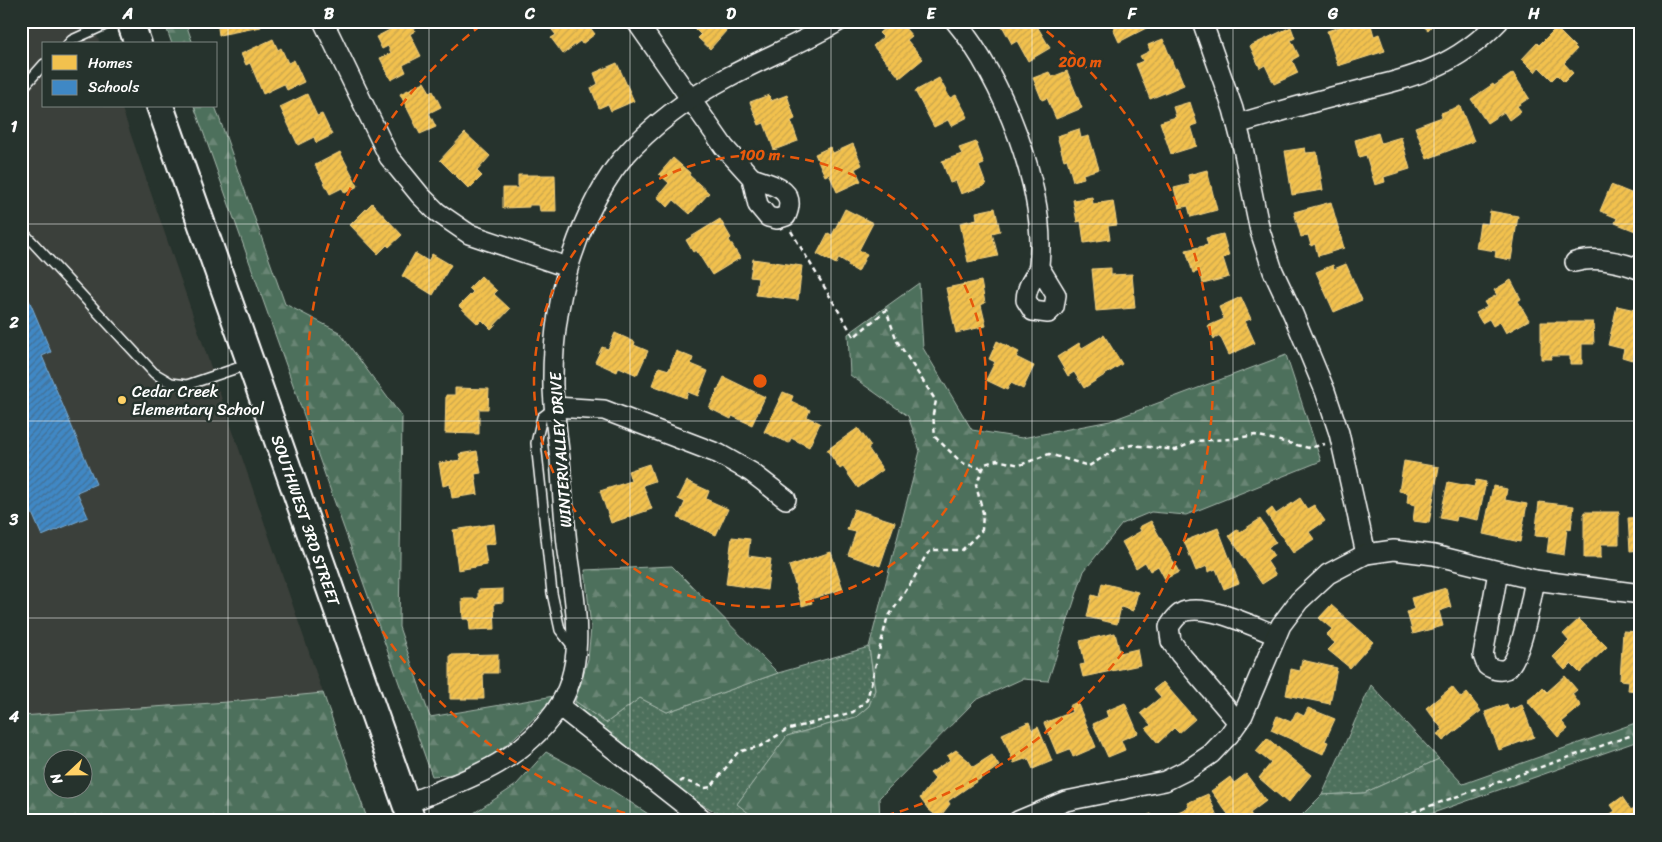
<svg xmlns="http://www.w3.org/2000/svg" width="1662" height="842" font-family="Sriracha,sans-serif">
<defs>
<pattern id="grass-dots" width="8" height="8" patternUnits="userSpaceOnUse" patternTransform="scale(1.25)"><rect width="8" height="8" fill="#4e705b"/><path d="M2 2h.1M6 6h.1" fill="none" stroke="#698574" stroke-width="1.8" stroke-linecap="round"/></pattern>
<pattern id="forest-firs" width="22" height="20" patternUnits="userSpaceOnUse" patternTransform="scale(1.25)"><rect width="22" height="20" fill="#4e705b"/><path d="M5 1l3.5 6h-7zM16 11l3.5 6h-7z" fill="#698574"/></pattern>
<pattern id="homes-hatch" width="6" height="6" patternUnits="userSpaceOnUse" patternTransform="scale(1.25)"><rect width="6" height="6" fill="#f2c14e"/><path d="M-1 1l2-2M0 6l6-6M5 7l2-2" fill="none" stroke="#c8a44e"/></pattern>
<pattern id="schools-hatch" width="6" height="6" patternUnits="userSpaceOnUse" patternTransform="scale(1.25)"><rect width="6" height="6" fill="#3f88c5"/><path d="M-1 1l2-2M0 6l6-6M5 7l2-2" fill="none" stroke="#447095"/></pattern>
</defs>
<rect width="100%" height="100%" fill="#26332d"/>
<filter id="ink" filterUnits="userSpaceOnUse"><feTurbulence type="fractalNoise" baseFrequency=".02" numOctaves="2"/><feDisplacementMap in="SourceGraphic" scale="10" xChannelSelector="R" yChannelSelector="G"/><feConvolveMatrix kernelMatrix="1 2 1 2 8 2 1 2 1" color-interpolation-filters="sRGB"/></filter>
<g filter="url(#ink)">
<polygon fill="#3b403a" points="31,21 92,21 100,44 44,44 44,106 121,106 323,693 227,702 21,716 21,28"/>
<g fill="url(#grass-dots)" stroke="#a6b8ad">
<polygon points="869,647 875,690 869,706 856,717 787,736 737,804 759,821 740,821 714,811 696,801 580,715 575,707 575,701 606,723 640,698 667,712 778,673"/>
<polygon points="1371,685 1439,759 1364,793 1322,795"/>
</g>
<g fill="url(#forest-firs)" stroke="#a6b8ad" fill-rule="evenodd">
<polygon points="164,21 185,21 193,44 172,44"/>
<path d="M194,106H215L285,304L339,332L402,417L399,627L430,717L554,696C528,726 492,765 451,774C445,776 438,775 432,776Z"/>
<polygon points="919,283 923,348 972,430 1022,438 1110,421 1286,355 1321,461 1186,515 1151,512 1122,524 1084,571 1048,681 1022,679 976,700 879,798 880,821 759,821 737,804 787,736 856,717 869,706 875,690 869,647 920,451 908,416 850,375 848,334"/>
<polygon points="672,566 778,673 667,712 640,698 606,723 575,701 588,659 591,628 585,570"/>
<path d="M323,693L368,821H21V716L227,702ZM52,760H82V790H52Z"/>
<polygon points="1641,721 1641,740 1410,821 1293,821 1301,816 1322,795 1364,793 1439,759 1463,784"/>
<polygon points="546,752 587,774 659,821 462,821 516,785"/>
</g>
<g fill="url(#homes-hatch)" stroke="#f6d483">
<polygon points="217,21 260,21 261,27 219,35"/>
<polygon points="407,21 410,21 415,31 410,34 421,56 403,65 406,72 391,80 380,58 391,53 388,46 382,49 376,37"/>
<polygon points="545,21 585,21 595,34 582,44 580,41 563,54 551,38 556,35"/>
<polygon points="687,21 735,21 710,49 698,38 701,35"/>
<polygon points="893,21 899,21 912,36 907,40 923,59 900,78 873,46 883,37 879,33"/>
<polygon points="1001,21 1034,21 1050,48 1028,61 1017,41 1012,44 1000,22"/>
<polygon points="1114,21 1150,21 1152,25 1119,42 1113,29 1117,27"/>
<polygon points="1358,21 1363,21 1365,27 1371,25 1374,36 1379,34 1385,51 1338,66 1327,31"/>
<polygon points="1417,21 1436,21 1428,30"/>
<polygon points="1576,21 1591,21 1585,29"/>
<polygon points="1291,27 1295,38 1291,40 1299,56 1292,60 1298,73 1274,84 1265,65 1260,68 1250,46"/>
<polygon points="1556,28 1577,49 1564,63 1573,73 1564,82 1557,75 1552,80 1539,67 1535,72 1522,59 1537,43 1539,45"/>
<polygon points="273,39 278,50 281,48 288,63 294,60 304,82 287,90 284,84 263,94 250,63 246,65 241,54"/>
<polygon points="1163,39 1175,69 1177,68 1184,85 1150,99 1136,64 1143,61 1140,56 1150,51 1148,45"/>
<polygon points="617,63 634,101 611,111 608,104 599,108 591,88 598,84 594,73"/>
<polygon points="1067,71 1082,108 1056,119 1047,98 1042,100 1033,78 1049,72 1052,77"/>
<polygon points="1513,73 1529,98 1517,106 1521,111 1509,120 1504,112 1487,123 1471,99 1493,84 1494,86"/>
<polygon points="939,78 950,98 956,95 968,117 951,126 948,120 934,127 915,91"/>
<polygon points="424,82 430,92 433,91 441,107 429,113 436,127 420,134 400,94"/>
<polygon points="307,94 317,116 322,114 332,135 316,143 314,137 298,145 280,107"/>
<polygon points="769,95 771,101 787,95 795,119 791,121 798,141 774,150 764,123 759,125 750,102"/>
<polygon points="1190,102 1197,124 1191,126 1197,146 1171,154 1160,122 1176,117 1173,107"/>
<polygon points="1460,106 1474,141 1427,159 1415,127 1442,117 1441,113"/>
<polygon points="1079,129 1081,138 1089,136 1099,169 1083,174 1084,178 1073,181 1067,159 1064,160 1057,136"/>
<polygon points="465,133 490,156 477,171 482,176 469,189 440,160"/>
<polygon points="1378,133 1381,143 1401,137 1410,169 1384,177 1385,182 1375,185 1366,155 1359,157 1355,140"/>
<polygon points="976,142 984,164 979,166 986,185 961,194 956,181 950,183 942,161 962,154 959,148"/>
<polygon points="853,144 862,165 855,169 861,181 837,192 829,174 825,176 815,154 830,147 833,153"/>
<polygon points="1305,148 1306,153 1317,152 1323,190 1292,195 1285,151"/>
<polygon points="340,152 358,186 345,193 342,188 330,194 315,165"/>
<polygon points="673,158 690,173 689,175 709,193 690,214 674,200 668,207 657,197 669,183 659,174"/>
<polygon points="1207,170 1217,210 1191,217 1188,206 1179,208 1174,188 1190,184 1188,175"/>
<polygon points="518,175 555,175 556,211 540,211 539,205 529,205 529,207 503,208 503,188 518,188"/>
<polygon points="1611,185 1641,197 1641,224 1638,232 1615,223 1617,218 1600,211"/>
<polygon points="1092,197 1093,204 1113,201 1117,225 1108,226 1110,239 1084,243 1081,221 1077,222 1073,200"/>
<polygon points="1331,202 1344,248 1318,256 1315,244 1311,246 1308,235 1301,237 1294,212"/>
<polygon points="372,203 402,235 389,247 387,245 378,254 350,225"/>
<polygon points="995,208 1000,231 992,233 998,256 968,262 960,223 977,219 976,212"/>
<polygon points="845,209 873,223 859,250 867,254 858,272 848,266 849,264 839,258 836,264 817,254 828,233 832,235"/>
<polygon points="1490,211 1518,216 1511,260 1495,257 1496,251 1476,248 1480,223 1488,224"/>
<polygon points="720,219 731,238 729,240 740,258 712,275 696,250 693,252 686,240"/>
<polygon points="1223,234 1229,256 1223,258 1229,277 1203,284 1200,271 1193,273 1186,250 1208,245 1206,238"/>
<polygon points="415,253 428,261 432,254 451,265 433,295 402,276"/>
<polygon points="753,259 802,266 798,300 756,295 758,278 750,277"/>
<polygon points="1346,264 1362,300 1334,312 1316,272 1333,265 1334,269"/>
<polygon points="1111,268 1111,275 1132,274 1135,308 1096,311 1092,269"/>
<polygon points="481,276 497,291 494,294 510,309 491,329 482,320 478,324 459,306 473,292 469,288"/>
<polygon points="1511,280 1521,299 1518,301 1529,320 1506,333 1500,322 1493,326 1489,319 1482,323 1476,313 1487,307 1484,302 1497,295 1494,290"/>
<polygon points="981,281 985,303 981,305 986,326 956,333 946,288"/>
<polygon points="1241,297 1251,319 1245,321 1255,343 1229,355 1220,336 1214,339 1208,326 1224,319 1219,307"/>
<polygon points="1617,306 1640,311 1638,318 1641,319 1641,354 1634,353 1632,360 1622,357 1624,349 1608,345"/>
<polygon points="1541,322 1593,322 1594,344 1582,344 1582,364 1570,364 1570,356 1551,356 1552,359 1541,359"/>
<polygon points="615,333 635,342 634,345 648,351 637,375 619,367 617,372 595,362 602,347 608,349"/>
<polygon points="1104,335 1122,364 1084,388 1074,372 1068,376 1057,357 1079,343 1082,348"/>
<polygon points="997,341 1019,352 1016,357 1034,366 1023,389 1011,383 1007,390 986,380 995,362 989,359"/>
<polygon points="676,351 693,358 691,364 708,371 698,396 688,392 686,398 652,385 659,367 669,370"/>
<polygon points="724,377 765,397 752,425 732,416 731,419 709,408"/>
<polygon points="455,388 489,389 488,409 479,409 479,434 445,433 446,395 455,395"/>
<polygon points="783,392 793,396 791,401 810,410 807,417 820,423 809,447 791,438 789,443 764,432"/>
<polygon points="858,428 871,446 868,448 883,470 858,488 843,467 840,469 827,450"/>
<polygon points="477,451 481,473 475,474 478,494 452,498 450,484 443,486 439,463 461,460 459,454"/>
<polygon points="1404,461 1439,467 1429,523 1413,521 1415,505 1407,503 1408,493 1399,491"/>
<polygon points="649,464 655,481 643,485 652,509 611,523 600,491 631,481 628,471"/>
<polygon points="1476,480 1486,482 1478,520 1457,516 1456,521 1440,518 1448,482 1474,487"/>
<polygon points="687,481 709,491 706,499 728,509 716,535 678,518 685,502 678,499"/>
<polygon points="1493,486 1507,489 1505,500 1527,504 1520,542 1483,534"/>
<polygon points="1300,498 1307,509 1314,505 1325,521 1309,532 1314,539 1293,553 1266,513 1272,508 1276,514"/>
<polygon points="1539,502 1574,506 1571,529 1567,528 1564,555 1547,552 1549,537 1535,536"/>
<polygon points="854,509 895,522 880,566 848,555 856,532 847,530"/>
<polygon points="1584,512 1619,512 1619,544 1601,544 1601,558 1584,558"/>
<polygon points="1641,517 1641,550 1630,551 1628,518"/>
<polygon points="1260,519 1276,543 1268,547 1274,556 1267,561 1276,575 1262,584 1229,536 1238,529 1240,532"/>
<polygon points="1151,521 1179,572 1165,579 1158,566 1150,571 1145,562 1136,568 1122,542 1141,531 1139,527"/>
<polygon points="494,524 496,543 484,545 487,565 458,570 453,530"/>
<polygon points="1218,528 1239,583 1224,589 1216,569 1208,572 1207,566 1196,571 1184,541"/>
<polygon points="732,537 750,539 748,556 771,559 767,590 726,584"/>
<polygon points="831,552 843,589 811,599 812,603 802,606 789,566"/>
<polygon points="1102,583 1138,592 1133,611 1121,607 1117,624 1087,617 1092,595 1099,597"/>
<polygon points="1446,588 1451,607 1439,611 1443,626 1413,634 1407,612 1414,609 1411,598"/>
<polygon points="503,589 503,602 494,603 495,629 470,630 469,619 463,619 462,599 478,599 478,590"/>
<polygon points="1331,605 1373,642 1350,668 1328,650 1335,643 1326,635 1332,629 1319,618"/>
<polygon points="1579,619 1607,647 1580,673 1571,664 1565,670 1553,657 1569,641 1563,634"/>
<polygon points="1623,631 1641,632 1641,683 1639,683 1638,691 1628,690 1629,681 1620,680"/>
<polygon points="1115,633 1120,653 1137,649 1140,665 1083,677 1080,665 1085,664 1080,641"/>
<polygon points="498,654 498,673 483,673 484,699 450,699 450,655"/>
<polygon points="1302,660 1337,668 1330,704 1286,695 1291,669 1300,671"/>
<polygon points="1565,676 1577,690 1572,694 1581,706 1562,722 1568,729 1558,737 1527,701 1543,688 1547,692"/>
<polygon points="1163,682 1195,719 1179,733 1174,728 1158,743 1146,729 1151,725 1141,713 1161,697 1154,689"/>
<polygon points="1452,687 1461,698 1467,693 1481,711 1443,741 1437,734 1443,730 1426,708"/>
<polygon points="1077,702 1096,747 1073,757 1070,749 1057,754 1044,723 1072,712 1069,706"/>
<polygon points="1125,703 1138,733 1121,740 1125,750 1108,757 1093,724 1108,717 1106,711"/>
<polygon points="1507,704 1509,710 1522,705 1534,737 1499,750 1485,712"/>
<polygon points="1308,708 1335,719 1325,741 1328,742 1323,754 1271,730 1277,716 1291,722 1296,712 1304,716"/>
<polygon points="1029,722 1032,730 1038,727 1052,761 1033,769 1028,758 1014,763 1002,734"/>
<polygon points="1267,738 1311,775 1288,803 1259,778 1271,763 1256,751"/>
<polygon points="956,750 969,761 973,767 992,755 999,766 948,801 950,804 939,818 928,809 920,798 935,779 930,773 950,760 947,756"/>
<polygon points="1246,774 1266,801 1250,813 1255,821 1233,821 1211,791 1230,777 1234,783"/>
<polygon points="1208,794 1219,821 1179,821 1176,813 1189,807 1187,803"/>
<polygon points="1622,797 1631,810 1640,804 1641,821 1605,821 1603,819 1615,811 1611,805"/>
<polygon points="1151,814 1154,821 1134,821"/>
</g>
<polygon fill="url(#schools-hatch)" stroke="#79acd6" points="29,300 51,352 42,356 96,484 77,492 88,517 42,536 29,506 21,510 21,303"/>
<g fill="none" stroke-linecap="round" stroke-linejoin="round">
<defs>
<g id="lane">
<polyline points="68,44 72,40 114,21"/>
<polyline points="21,90 44,64"/>
<polyline points="21,226 24,233 154,373 171,383 187,385 249,364"/>
<polyline points="555,407 542,417 536,443 552,593 560,630 574,648"/>
</g>
<g id="street">
<polyline points="323,21 389,157 420,195 437,212 469,234 567,267"/>
<path d="M636,21L724,147L752,178L758,205L768,217L777,219L786,216C798,189 772,185 752,178"/>
<path d="M955,21C1003,78 1047,190 1039,265C1038,274 1030,281 1028,289C1027,292 1026,297 1026,300L1033,311L1048,313L1054,307L1056,295L1039,267"/>
<polyline points="1202,21 1233,109 1243,148 1260,231 1273,271 1293,314 1325,391 1339,433 1366,554"/>
<path d="M1237,124C1271,114 1305,104 1340,95C1404,79 1451,72 1499,21"/>
<path d="M1575,262C1595,256 1622,262 1641,270"/>
<polyline points="555,407 604,410 719,454 751,472 786,499"/>
<path d="M1498,572L1483,655L1487,666C1493,669 1499,672 1506,669C1521,662 1531,598 1535,580"/>
<polyline points="559,706 705,821"/>
<path d="M1238,722L1180,654L1171,641L1169,627C1173,621 1178,613 1186,611C1210,605 1252,626 1276,635"/>
<path d="M406,804C462,781 518,765 555,712C590,663 574,600 567,544C564,516 562,487 560,459C557,435 554,411 553,388C552,327 562,271 588,215C597,196 608,176 622,159C652,125 690,97 730,76C766,57 804,42 839,21"/>
<polyline points="1018,821 1066,801 1165,781 1189,769 1211,754 1229,735 1243,715 1281,625 1299,601 1328,574 1366,554 1394,550 1434,555 1535,580 1641,594"/>
</g>
<g id="secondary">
<polyline points="130,21 138,44"/>
<polyline points="160,106 412,821"/>
</g>
</defs>
<use href="#lane" stroke="#fff" stroke-width="12"/>
<use href="#street" stroke="#fff" stroke-width="22"/>
<use href="#secondary" stroke="#fff" stroke-width="30"/>
<g stroke="#fff" stroke-width="2.5" stroke-dasharray="5 4" stroke-linecap="butt">
<polyline points="791,231 854,337 886,310 897,341 936,401 933,414 935,437 962,463 983,469"/>
<polyline points="680,782 683,780 705,788 711,787 738,752 761,746 786,730 853,712 867,700 887,619 913,580 926,555 932,550 962,550 982,530 983,513 976,485 985,464 997,460 1020,465 1049,454 1089,466 1116,449 1132,445 1176,450 1195,441 1232,439 1255,435 1309,448 1325,444"/>
<polyline points="1387,821 1641,732"/>
</g>
<use href="#lane" stroke="#26332d" stroke-width="9"/>
<use href="#street" stroke="#26332d" stroke-width="19"/>
<use href="#secondary" stroke="#26332d" stroke-width="26"/>
</g>
</g>
<path fill="none" stroke="#fff" stroke-width="1" stroke-opacity="0.55" d="M228,21V821M429,21V821M630,21V821M831,21V821M1032,21V821M1233,21V821M1434,21V821M21,224H1641M21,421H1641M21,618H1641"/>
<g fill="none" stroke="#e8590c" stroke-width="2.5" stroke-dasharray="9 6">
<circle cx="760" cy="381" r="226"/>
<path d="M654 821A452 452 0 0 1 485 22M1035 22A452 452 0 0 1 866 821"/>
</g>
<circle fill="#ffd166" stroke="#26332d" stroke-width="2" cx="122" cy="400" r="5"/>
<g text-anchor="middle" stroke-width="5" stroke-linejoin="round" paint-order="stroke">
<g font-size="16" fill="#fff" stroke="#26332d" text-anchor="start">
<text x="132" y="397">Cedar Creek<tspan x="132" dy="18">Elementary School</tspan></text>
</g>
<g font-size="16" fill="#fff" stroke="#26332d">
<text transform="translate(560 450) rotate(-94)" y="6">WINTERVALLEY DRIVE</text>
<text transform="translate(306 520) rotate(71)" y="6">SOUTHWEST 3RD STREET</text>
</g>
</g>
<circle cx="760" cy="381" r="8" fill="#e8590c" stroke="#26332d" stroke-width="2.5"/>
<g font-size="15" text-anchor="middle" font-weight="bold" fill="#e8590c" stroke="#26332d" stroke-width="5" stroke-linejoin="round" paint-order="stroke">
<text x="1080" y="67">200 m</text>
<text x="760" y="160">100 m</text>
</g>
<rect width="1662" height="842" fill="none" stroke="#26332d" stroke-width="55"/>
<rect x="42" y="42" width="175" height="65" fill="#26332d" stroke="#7d8581"/>
<rect x="52" y="55" width="25" height="15" fill="#f2c14e" stroke="#7d8581"/>
<text x="88" y="68" font-size="15" fill="#ffffff">Homes</text>
<rect x="52" y="80" width="25" height="15" fill="#3f88c5" stroke="#7d8581"/>
<text x="88" y="92" font-size="15" fill="#ffffff">Schools</text>
<g transform="translate(68 774) rotate(248)"><circle r="24" fill="#26332d" stroke="#7d8581"/>
<path d="M0-4L9 19L0 12L-9 19Z" fill="#ffd166"/>
<text y="-8" font-size="14" font-weight="bold" text-anchor="middle" fill="#ffffff">N</text>
</g>
<rect x="28" y="28" width="1606" height="786" fill="none" stroke="#fff" stroke-width="2"/>
<g font-size="16" text-anchor="middle" font-weight="bold" fill="#fff">
<text x="128" y="19">A</text>
<text x="329" y="19">B</text>
<text x="530" y="19">C</text>
<text x="731" y="19">D</text>
<text x="931" y="19">E</text>
<text x="1132" y="19">F</text>
<text x="1333" y="19">G</text>
<text x="1534" y="19">H</text>
<text x="14" y="132">1</text>
<text x="14" y="328">2</text>
<text x="14" y="525">3</text>
<text x="14" y="722">4</text>
</g>
</svg>
